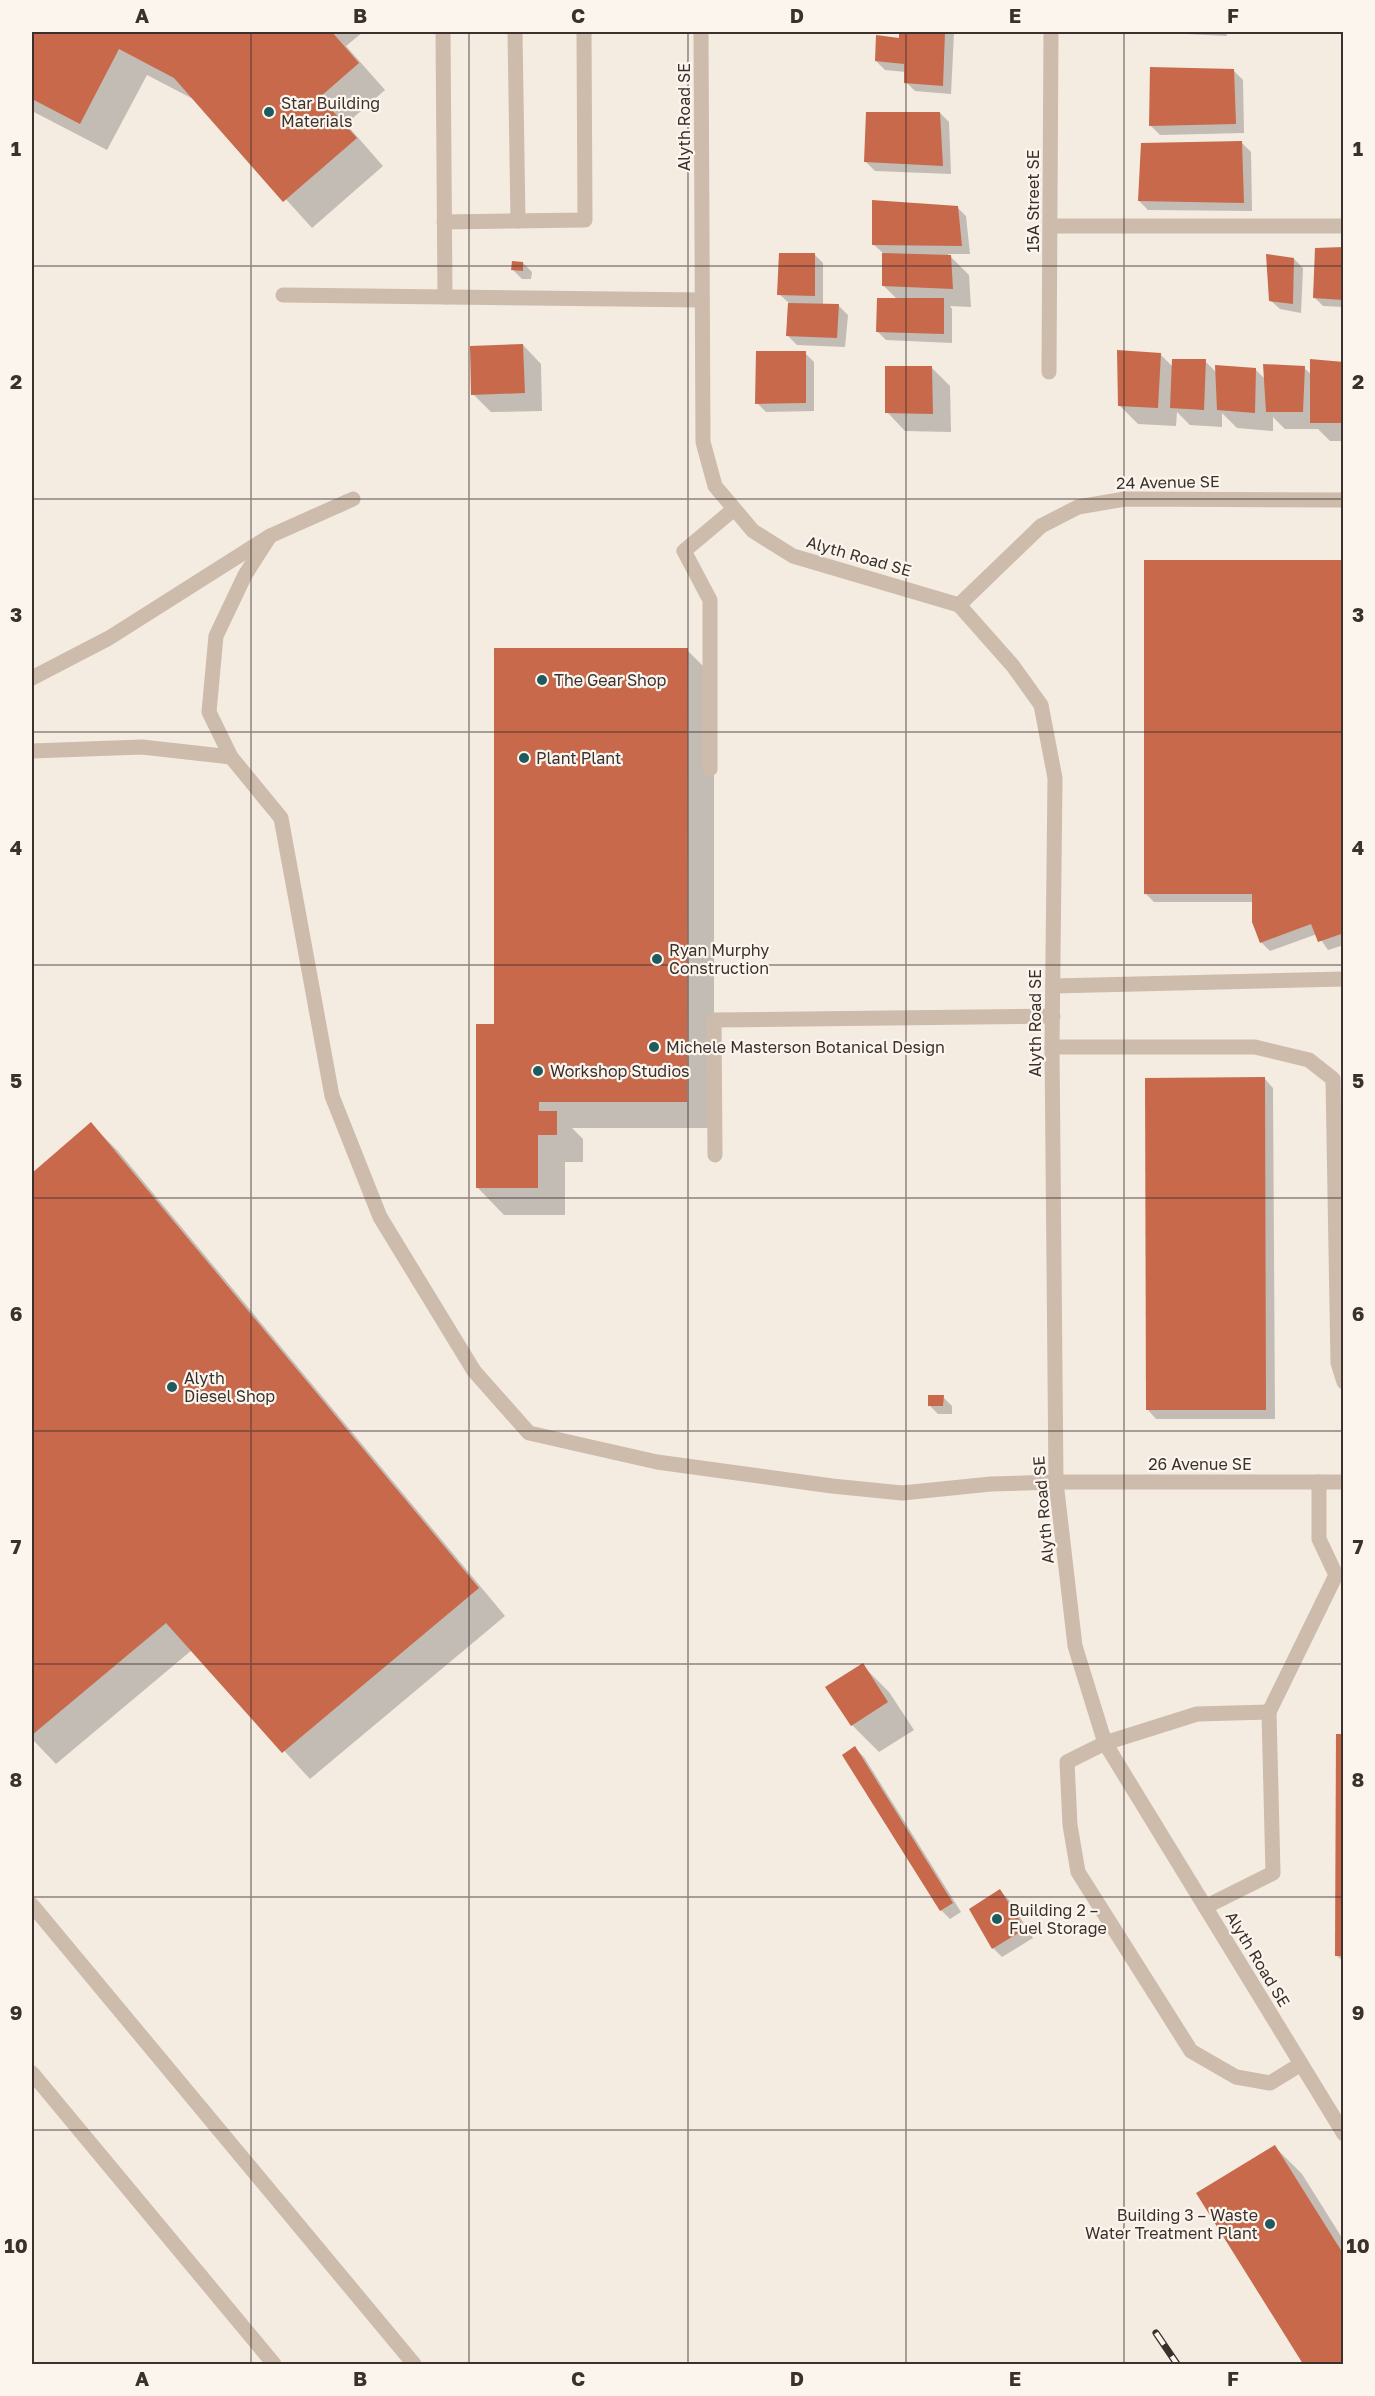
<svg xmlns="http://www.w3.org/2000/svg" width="1375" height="2396" font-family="'Golos Text',sans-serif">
<rect width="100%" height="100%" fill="#f4ebe1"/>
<g fill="#0003">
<polygon points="32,32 363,32 346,46 385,90 346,124 383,166 312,228 197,101 147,75 107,150 32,111"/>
<polygon points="900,32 954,32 951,94 915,91 906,82 906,72 885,70 876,61 901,40"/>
<polygon points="1164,32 1226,32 1227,36 1166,33"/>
<polygon points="1234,71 1243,80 1244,133 1160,135 1151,126"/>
<polygon points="940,113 949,122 951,174 875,171 866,162"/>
<polygon points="1242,143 1251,152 1252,211 1148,210 1139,201"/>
<polygon points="957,207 966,216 970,254 948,254 969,275 971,307 950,306 952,309 952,343 886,340 877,331 897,299 883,285 883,253 873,244"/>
<polygon points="1344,249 1344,307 1323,306 1314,297"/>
<polygon points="814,254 823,263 823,305 839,306 848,315 845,347 797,345 788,336 789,303 779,294"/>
<polygon points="1294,259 1303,268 1301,313 1280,309 1270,300"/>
<polygon points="523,263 532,272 531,279 522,279 513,270"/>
<polygon points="523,345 541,364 542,411 491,412 473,394"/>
<polygon points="805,353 814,362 814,411 766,412 757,403"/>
<polygon points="1160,354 1173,367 1205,361 1217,373 1255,369 1265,379 1304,368 1312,375 1344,364 1344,441 1330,441 1318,429 1285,429 1273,417 1273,431 1237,428 1222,413 1222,427 1190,425 1177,412 1176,426 1138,424 1120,406"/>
<polygon points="932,368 950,386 951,432 905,431 887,412"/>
<polygon points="1344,562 1344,945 1328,950 1317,934 1270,951 1261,942 1254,902 1154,902 1145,893"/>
<polygon points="687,650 714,677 714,1128 572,1128 583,1139 583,1162 565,1162 565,1215 504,1215 477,1187 496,1025"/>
<polygon points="1265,1079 1273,1088 1275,1419 1156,1419 1148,1410"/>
<polygon points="91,1124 118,1151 505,1616 310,1779 192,1650 56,1764 32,1739 32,1189 34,1187 32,1175"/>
<polygon points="943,1397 952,1406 952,1414 938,1414 930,1406"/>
<polygon points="862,1665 889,1692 914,1730 879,1752 852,1725"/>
<polygon points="1344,1735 1344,1962 1337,1956"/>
<polygon points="855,1748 864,1757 961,1912 950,1919 941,1910"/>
<polygon points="1000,1891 1009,1900 1033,1938 1002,1957 993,1948"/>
<polygon points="1275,2147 1302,2174 1344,2241 1344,2364 1305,2364 1198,2194"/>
</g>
<g fill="#c8694b">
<polygon points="32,32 332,32 359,63 320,97 357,138 283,202 174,78 119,49 80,124 32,99"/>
<polygon points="899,32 945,32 943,86 904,83 904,64 875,61 876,35 899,38"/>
<polygon points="1150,67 1234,69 1236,124 1149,126"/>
<polygon points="866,112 940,112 943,166 864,162"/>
<polygon points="1242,141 1244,203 1138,201 1141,143"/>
<polygon points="872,200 958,206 962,246 872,245"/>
<polygon points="1344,247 1344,300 1313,298 1315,248"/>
<polygon points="779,253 815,253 815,296 777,295"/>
<polygon points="882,253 951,255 953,289 882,286"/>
<polygon points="1266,254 1294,258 1293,304 1269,301"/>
<polygon points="512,261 523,262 523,271 511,270"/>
<polygon points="877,298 944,298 944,334 876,332"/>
<polygon points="788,303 839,304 837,338 786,336"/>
<polygon points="523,344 525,393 471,395 470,346"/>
<polygon points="1117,350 1161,353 1158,408 1118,406"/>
<polygon points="756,351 806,351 806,403 755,404"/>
<polygon points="1172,359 1206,359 1204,410 1170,408"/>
<polygon points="1310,359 1344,362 1344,423 1310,423"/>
<polygon points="1263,364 1305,366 1303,412 1266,412"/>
<polygon points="1215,365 1256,368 1255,413 1217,410"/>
<polygon points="885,366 932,366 933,414 885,413"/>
<polygon points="1144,560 1344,560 1344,933 1318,942 1311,924 1260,943 1252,922 1252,894 1144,894"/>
<polygon points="494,648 688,648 687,1102 539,1102 539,1111 557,1111 557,1135 538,1135 538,1188 476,1188 476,1024 494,1024"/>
<polygon points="1265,1077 1266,1410 1146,1410 1145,1078"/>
<polygon points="91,1122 479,1588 282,1753 166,1623 32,1735 32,1173"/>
<polygon points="928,1395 944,1395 943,1406 928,1406"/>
<polygon points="863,1663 888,1702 851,1726 825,1687"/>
<polygon points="1336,1734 1344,1734 1344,1956 1335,1956"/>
<polygon points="855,1746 953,1903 940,1911 842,1755"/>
<polygon points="1000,1889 1025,1929 992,1949 969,1909"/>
<polygon points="1275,2145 1344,2255 1344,2364 1303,2364 1196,2193"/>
</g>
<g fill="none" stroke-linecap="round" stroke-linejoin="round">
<g stroke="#cdbbac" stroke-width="15">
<polyline points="443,32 445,297"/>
<polyline points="515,32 518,221"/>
<polyline points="444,222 585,220 584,32"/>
<polyline points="1051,226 1344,226"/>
<polyline points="283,295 702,300"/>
<polyline points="270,536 245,575 216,636 209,712 231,757 281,818 332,1096 380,1217 474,1371 529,1433 657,1462 832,1486 902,1493 991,1484 1056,1482"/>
<polyline points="32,678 109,638 270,536 353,499"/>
<polyline points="32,751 142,747 231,757"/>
<polyline points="710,769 710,600 684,551 734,509"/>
<polyline points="1053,986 1344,979"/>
<polyline points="1052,1047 1255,1047 1309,1060 1333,1079 1338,1363 1344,1382"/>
<polyline points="715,1155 714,1020 1053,1016"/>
<polyline points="1269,1712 1336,1575 1319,1539 1319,1482"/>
<polyline points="32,1905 414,2364"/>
<polyline points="1205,1907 1273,1873 1269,1712 1197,1714 1105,1743 1067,1762 1070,1825 1078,1872 1191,2051 1236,2077 1270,2083 1301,2064"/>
<polyline points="32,2073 274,2364"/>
</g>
<g stroke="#cdbbac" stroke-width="15">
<polyline points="701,32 703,442 715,486 753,531 793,556 959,605 1013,666 1041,705 1055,778 1052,1047 1056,1482 1075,1646 1105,1743 1344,2134"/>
<polyline points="1049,372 1051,32"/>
<polyline points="959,605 1041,526 1078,507 1125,499 1344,500"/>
<polyline points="1056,1482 1344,1482"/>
</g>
<defs>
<polyline id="rail" points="1156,2333 1177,2364"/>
</defs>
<use href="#rail" stroke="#3b302b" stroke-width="7"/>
<use href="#rail" stroke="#fbf5ee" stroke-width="4.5" stroke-dasharray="14" stroke-linecap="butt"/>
</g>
<path fill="none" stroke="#3b302b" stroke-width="1.5" stroke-opacity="0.55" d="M251,32V2364M469,32V2364M688,32V2364M906,32V2364M1124,32V2364M32,266H1344M32,499H1344M32,732H1344M32,965H1344M32,1198H1344M32,1431H1344M32,1664H1344M32,1897H1344M32,2130H1344"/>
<g fill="#1f5a5e" stroke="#fbf5ee" stroke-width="2">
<circle cx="269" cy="112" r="6"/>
<circle cx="542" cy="680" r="6"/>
<circle cx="524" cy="758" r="6"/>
<circle cx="657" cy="959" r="6"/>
<circle cx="654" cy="1047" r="6"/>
<circle cx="538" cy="1071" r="6"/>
<circle cx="172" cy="1387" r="6"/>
<circle cx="997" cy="1919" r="6"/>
<circle cx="1270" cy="2224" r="6"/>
</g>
<g text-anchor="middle" stroke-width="4.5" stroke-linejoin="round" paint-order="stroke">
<g font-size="16" fill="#3b302b" stroke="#fbf5ee" text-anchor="start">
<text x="281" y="109">Star Building<tspan x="281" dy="18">Materials</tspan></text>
<text x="554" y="686">The Gear Shop</text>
<text x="536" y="764">Plant Plant</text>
<text x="669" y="956">Ryan Murphy<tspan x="669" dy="18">Construction</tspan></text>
<text x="666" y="1053">Michele Masterson Botanical Design</text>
<text x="550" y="1077">Workshop Studios</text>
<text x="184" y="1384">Alyth<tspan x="184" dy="18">Diesel Shop</tspan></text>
<text x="1009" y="1916">Building 2 –<tspan x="1009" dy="18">Fuel Storage</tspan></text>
<text x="1258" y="2221" text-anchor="end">Building 3 – Waste<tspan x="1258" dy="18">Water Treatment Plant</tspan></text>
</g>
<g font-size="16" fill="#3b302b" stroke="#fbf5ee">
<text transform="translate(684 117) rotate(-90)" y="6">Alyth Road SE</text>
<text transform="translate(1033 201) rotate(-90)" y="6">15A Street SE</text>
<text transform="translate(1168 482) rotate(-1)" y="6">24 Avenue SE</text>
<text transform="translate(859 556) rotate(16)" y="6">Alyth Road SE</text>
<text transform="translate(1035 1023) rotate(-90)" y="6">Alyth Road SE</text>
<text x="1200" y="1470">26 Avenue SE</text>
<text transform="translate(1043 1510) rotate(-95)" y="6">Alyth Road SE</text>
<text transform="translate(1258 1959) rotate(59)" y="6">Alyth Road SE</text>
</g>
</g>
<rect width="1375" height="2396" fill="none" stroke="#fbf5ee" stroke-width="66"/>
<rect x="33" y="33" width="1309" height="2330" fill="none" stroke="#3b302b" stroke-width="2"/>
<g font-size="20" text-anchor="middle" font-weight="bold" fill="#3b302b">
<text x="142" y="23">A</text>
<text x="360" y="23">B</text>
<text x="578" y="23">C</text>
<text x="797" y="23">D</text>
<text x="1015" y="23">E</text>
<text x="1233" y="23">F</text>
<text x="16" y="156">1</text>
<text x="1358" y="156">1</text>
<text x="16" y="389">2</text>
<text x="1358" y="389">2</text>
<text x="16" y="622">3</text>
<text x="1358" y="622">3</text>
<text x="16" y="855">4</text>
<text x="1358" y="855">4</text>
<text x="16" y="1088">5</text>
<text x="1358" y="1088">5</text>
<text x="16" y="1321">6</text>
<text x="1358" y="1321">6</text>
<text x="16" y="1554">7</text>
<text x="1358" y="1554">7</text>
<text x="16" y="1787">8</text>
<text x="1358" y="1787">8</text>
<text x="16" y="2020">9</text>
<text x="1358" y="2020">9</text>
<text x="16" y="2253">10</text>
<text x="1358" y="2253">10</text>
<text x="142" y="2386">A</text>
<text x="360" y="2386">B</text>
<text x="578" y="2386">C</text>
<text x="797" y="2386">D</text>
<text x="1015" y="2386">E</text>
<text x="1233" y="2386">F</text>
</g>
</svg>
